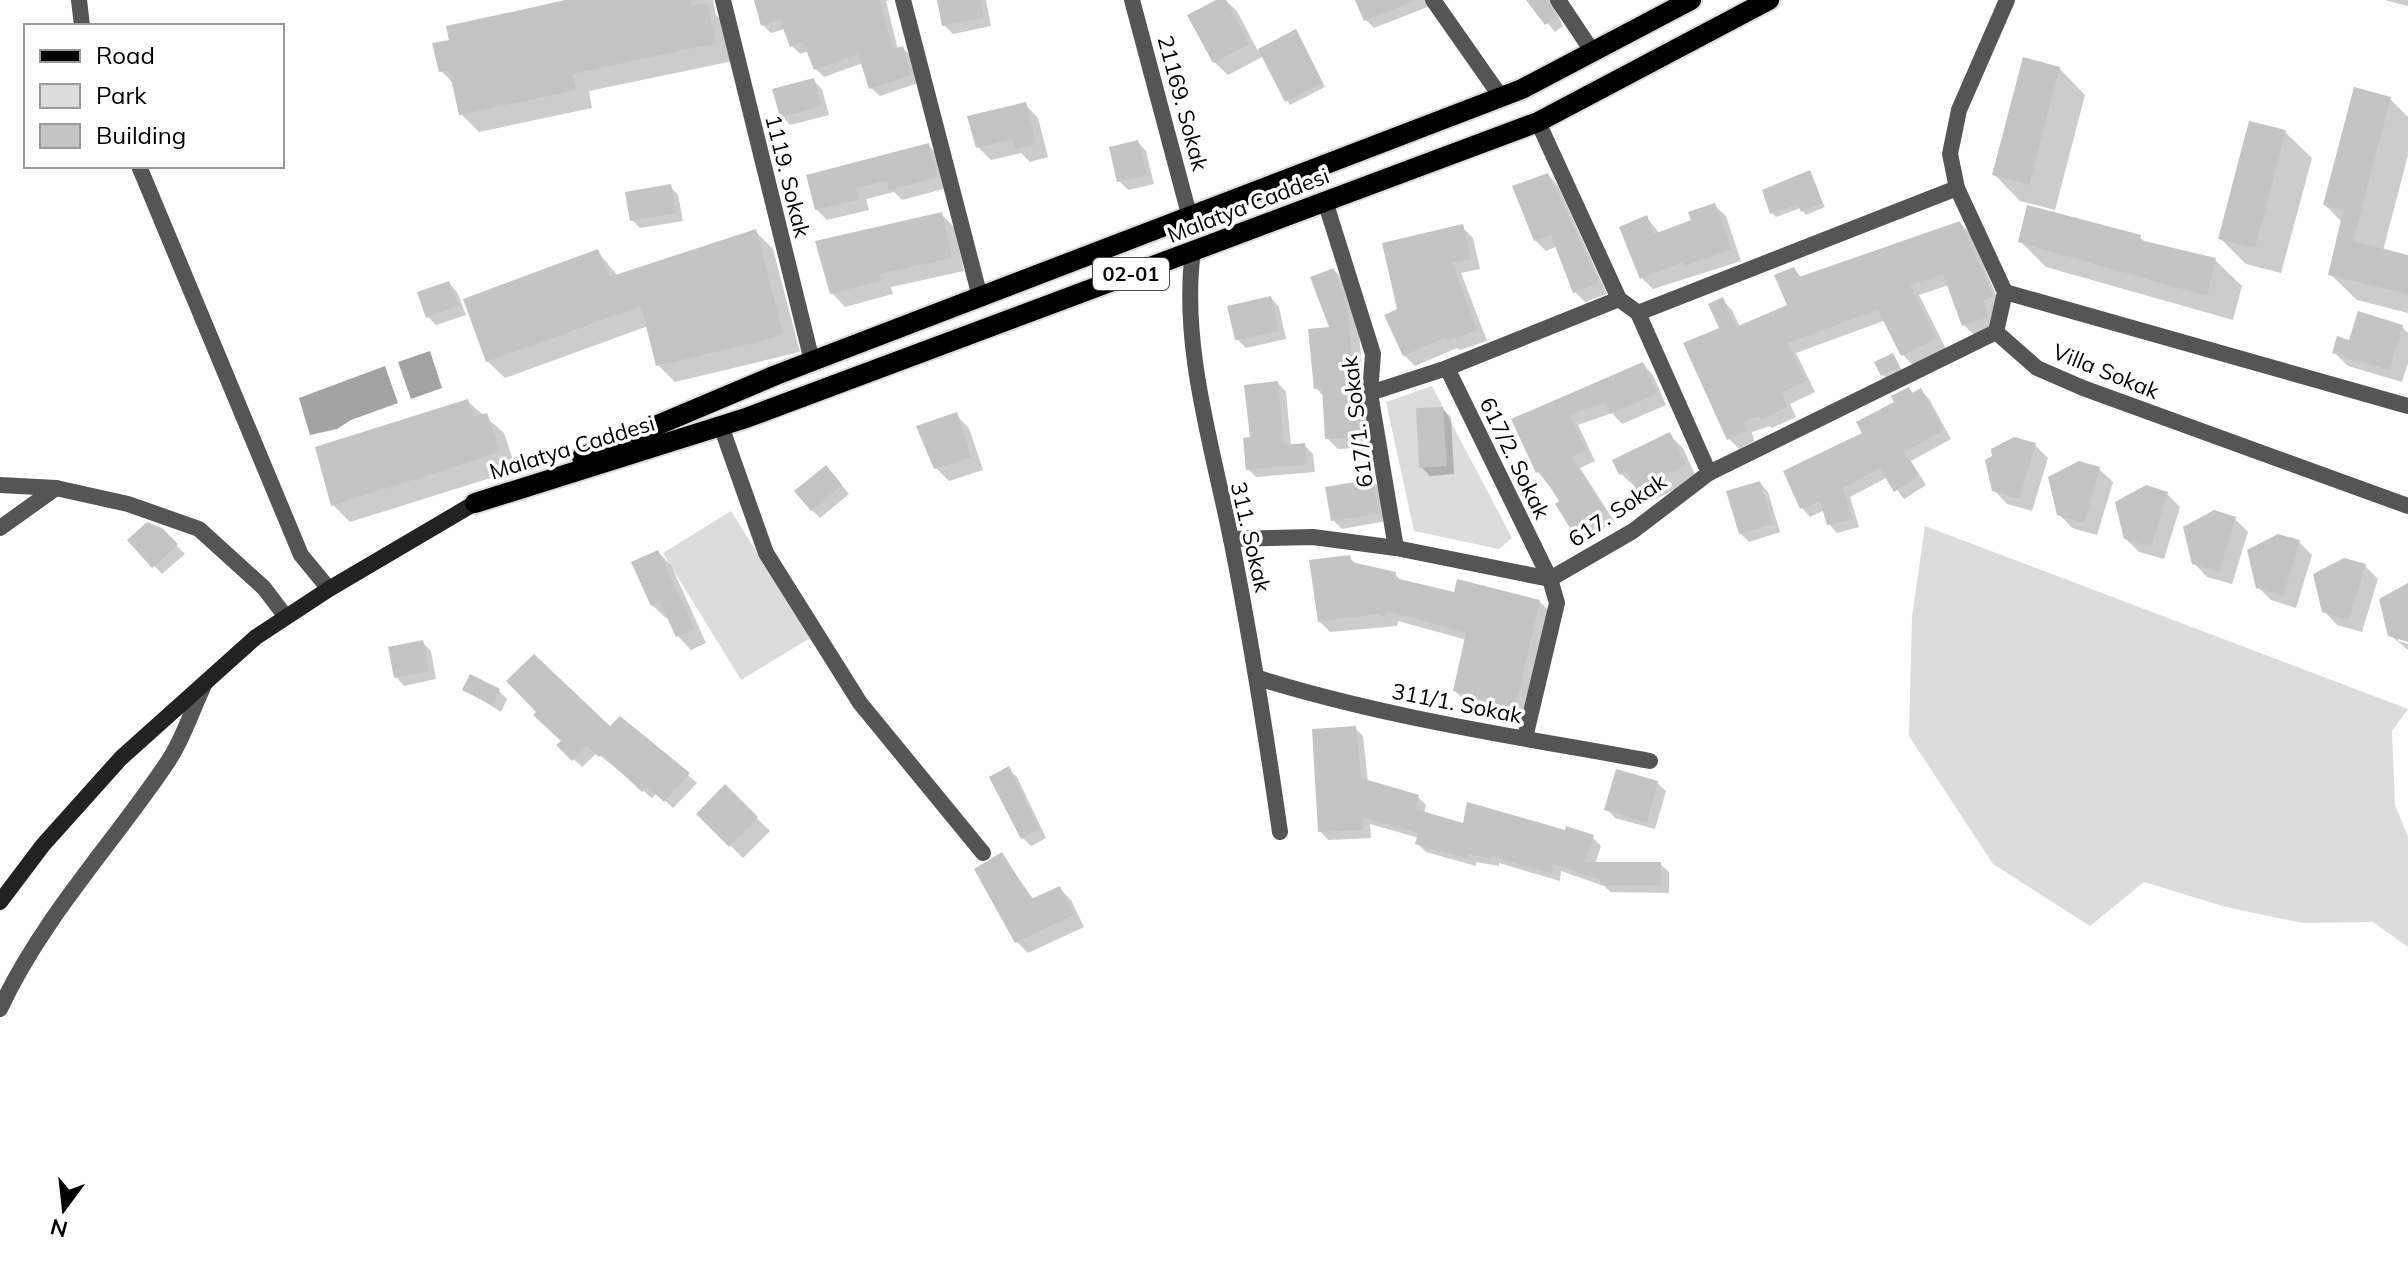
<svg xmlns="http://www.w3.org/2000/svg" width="2408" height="1273" font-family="Mulish,sans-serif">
<rect width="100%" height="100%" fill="#fff"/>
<g fill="#dcdcdc">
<polygon points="1432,386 1512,538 1499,549 1414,531 1386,402"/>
<polygon points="731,511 810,638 741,680 663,553"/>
<polygon points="1925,526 2408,709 2392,731 2395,805 2408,837 2408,947 2373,922 2303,923 2226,907 2144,882 2090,926 1993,864 1909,736 1912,617"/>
</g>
<g fill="#a3a3a3">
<polygon points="430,351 442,388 411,399 398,362"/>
<polygon points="385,366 398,403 351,420 337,429 310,435 299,398"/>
</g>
<g fill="#0003">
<polygon points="565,0 713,0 716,15 724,23 733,61 589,91 592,108 479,132 461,114 455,85 441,71 451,41 448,27"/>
<polygon points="756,0 891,0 886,1 898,50 903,48 911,57 918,83 880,96 871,88 863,63 824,77 816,69 809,51 800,54 792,46 785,29 771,33 763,25"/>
<polygon points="939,0 986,0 991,26 953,34 944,25"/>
<polygon points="1220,0 1225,0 1237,11 1258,51 1296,32 1325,87 1290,105 1264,56 1228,75 1214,62"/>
<polygon points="1369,0 1428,0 1430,6 1374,28 1366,20"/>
<polygon points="1528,0 1551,0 1563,26 1555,32"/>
<polygon points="2384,0 2408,0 2408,6"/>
<polygon points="2059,68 2085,95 2055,210 2020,201 1994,174"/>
<polygon points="813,80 822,89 829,115 790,125 782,116"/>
<polygon points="2390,99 2408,117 2408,155 2383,251 2408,257 2408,313 2357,300 2330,274 2343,223 2325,205"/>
<polygon points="1025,104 1038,118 1048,157 1030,162 1021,153 991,160 978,147"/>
<polygon points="2285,132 2312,158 2281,273 2246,264 2220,238"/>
<polygon points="1138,142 1146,151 1154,184 1128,190 1119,181"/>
<polygon points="928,145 939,156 947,188 902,200 894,192 866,199 869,210 827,220 816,209"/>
<polygon points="1809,173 1825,207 1806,215 1801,208 1776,217 1772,213"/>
<polygon points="1548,175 1558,186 1607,294 1585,302 1575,292 1558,246 1546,251 1535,240"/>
<polygon points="670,186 678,195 683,221 640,228 632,220"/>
<polygon points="1714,205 1726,216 1741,261 1653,289 1642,278 1647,218 1660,234 1693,221"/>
<polygon points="941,214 954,227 964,271 891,287 893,294 845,307 832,293"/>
<polygon points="1960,223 1970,233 2001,307 1997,327 1974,335 1964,325 1949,285 1919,295 1946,349 1913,365 1903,355 1886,320 1796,353 1815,392 1790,404 1796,417 1772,428 1770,426 1752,432 1754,441 1739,449 1729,439 1722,300 1732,310 1740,327 1789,306 1794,269 1802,278"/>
<polygon points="1462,227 1473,238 1480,269 1461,273 1487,341 1460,350 1457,348 1415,366 1404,355 1400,310"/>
<polygon points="756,232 773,249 800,352 675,382 658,365 648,326 505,378 487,361 598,252 618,276"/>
<polygon points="2140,237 2147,244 2215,260 2242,286 2233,320 2046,267 2020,241"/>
<polygon points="1334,270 1345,281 1358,324 1366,409 1376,447 1338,449 1327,438 1325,398 1316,388 1331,329"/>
<polygon points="449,283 457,292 466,315 436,325 428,317"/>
<polygon points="1271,298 1279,307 1286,339 1246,348 1237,339"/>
<polygon points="2402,327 2408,333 2408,363 2402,382 2348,366 2334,352 2350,342"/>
<polygon points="1893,356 1902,371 1887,379 1883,375"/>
<polygon points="1643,364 1653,375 1666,405 1622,424 1612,413 1578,425 1595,461 1580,468 1614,521 1584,540 1574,529 1562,502 1538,472 1514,420"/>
<polygon points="1278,383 1286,392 1291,446 1304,445 1313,454 1315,472 1256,477 1248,469 1252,439"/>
<polygon points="1909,389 1914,394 1921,391 1929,399 1951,439 1911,461 1926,485 1904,499 1888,477 1850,497 1859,527 1837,533 1829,524 1825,510 1810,517 1802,508 1786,472 1865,434"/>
<polygon points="467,401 504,433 516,470 350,522 333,505"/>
<polygon points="1442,409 1451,417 1454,474 1430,476 1421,467"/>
<polygon points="956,415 969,428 983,470 949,481 936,468"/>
<polygon points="1669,435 1683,448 1697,479 1651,501 1621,474"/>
<polygon points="2035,445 2048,458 2032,511 2007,504 1994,490 1995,457"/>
<polygon points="2099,469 2113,482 2097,535 2072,528 2059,514"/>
<polygon points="834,476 849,494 820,518 812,510"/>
<polygon points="1373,481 1381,490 1386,521 1342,529 1333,520"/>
<polygon points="1760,483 1768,492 1780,532 1749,542 1740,533"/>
<polygon points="2167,494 2180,507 2164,559 2139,552 2125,538"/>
<polygon points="2234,518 2248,532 2232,584 2207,577 2194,563"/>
<polygon points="161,530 185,554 162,574 130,540"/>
<polygon points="2299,542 2312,555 2296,608 2271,600 2258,587"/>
<polygon points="658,552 671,565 706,643 691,650 678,636 669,617 666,618 652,605"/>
<polygon points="1349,557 1358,566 1395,574 1402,582 1455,594 1539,601 1550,612 1525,718 1466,702 1455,691 1467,640 1398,621 1397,626 1330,632 1319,621"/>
<polygon points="2365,566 2378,579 2362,632 2337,625 2324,611"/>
<polygon points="2408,586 2408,640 2398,637 2398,641 2408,644 2408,650 2390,635"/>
<polygon points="423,643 431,651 436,679 404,686 396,677"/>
<polygon points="464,689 499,691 507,699 501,712"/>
<polygon points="1355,728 1363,736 1368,782 1418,797 1426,805 1424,814 1464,826 1592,837 1601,846 1595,864 1660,864 1669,872 1669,893 1611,892 1604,886 1561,871 1560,881 1499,863 1499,866 1476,862 1476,866 1426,852 1417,843 1419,838 1370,824 1371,838 1328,840 1320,831"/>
<polygon points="611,729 688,775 697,783 673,808 657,793 652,798 597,753 582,767 559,745"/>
<polygon points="1008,769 1017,777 1046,838 1031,846 1022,837"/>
<polygon points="1657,783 1666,791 1655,829 1615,818 1607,809"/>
<polygon points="725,787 770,831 743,858 699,814"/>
<polygon points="1002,855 1034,900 1059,888 1071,900 1084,927 1028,953 1016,941"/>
</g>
<g fill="#c4c4c4">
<polygon points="567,0 691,0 692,6 707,3 716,43 572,74 576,90 459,115 449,70 439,72 432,43 449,40 446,26"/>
<polygon points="754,0 880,0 893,49 903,46 911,75 869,89 858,54 814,70 803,42 790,47 780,20 761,26"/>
<polygon points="937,0 980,0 984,18 942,26"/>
<polygon points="1216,0 1226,0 1249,44 1213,63 1187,15"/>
<polygon points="1355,0 1414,0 1414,1 1364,21"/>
<polygon points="1526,0 1547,0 1556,17 1545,25"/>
<polygon points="1296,29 1323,83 1285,102 1258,49"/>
<polygon points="2023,57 2060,67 2029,185 1992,175"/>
<polygon points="814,78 822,106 780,117 772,89"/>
<polygon points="2354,87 2391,97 2353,241 2408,255 2408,294 2328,275 2343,211 2323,205"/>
<polygon points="1026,102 1036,144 1015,149 1013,139 976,148 967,116"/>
<polygon points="2249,121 2286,130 2255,248 2218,239"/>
<polygon points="1138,140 1147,175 1117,182 1109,147"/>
<polygon points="929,143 938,177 889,190 887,180 856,188 859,199 815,210 806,175"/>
<polygon points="1810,170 1823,203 1801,212 1798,204 1770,214 1762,190"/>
<polygon points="1548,173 1599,283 1573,293 1551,235 1534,241 1512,186"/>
<polygon points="671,184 676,213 630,221 625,192"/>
<polygon points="1715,203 1731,249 1684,266 1683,262 1640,279 1619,227 1647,215 1654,234 1691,220 1688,212"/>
<polygon points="2027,205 2141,235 2140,240 2216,258 2207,296 2018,242"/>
<polygon points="942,212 952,258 879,274 881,281 830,294 815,241"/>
<polygon points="1960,221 1993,296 1984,300 1988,317 1962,326 1943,274 1910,285 1937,338 1901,356 1878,310 1787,343 1806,381 1781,393 1787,407 1761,419 1759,416 1743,422 1746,431 1727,440 1683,343 1719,328 1708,304 1723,297 1736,327 1787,305 1774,275 1794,267 1799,277"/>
<polygon points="1463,224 1471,259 1452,263 1477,330 1447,341 1446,337 1403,356 1384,315 1397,309 1382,243"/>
<polygon points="756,229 783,334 749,344 656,366 641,306 486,362 463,299 598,249 609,277"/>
<polygon points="1334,268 1348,311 1356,401 1360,400 1366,437 1325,439 1322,388 1314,389 1308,329 1329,327 1310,277"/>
<polygon points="449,281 459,306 426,318 417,292"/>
<polygon points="1271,296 1279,331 1235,340 1227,306"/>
<polygon points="2358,311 2403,325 2389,370 2332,353 2337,336 2349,340"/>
<polygon points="1893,353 1900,367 1881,376 1874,362"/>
<polygon points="1643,362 1657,394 1610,414 1605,402 1569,415 1586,450 1571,457 1605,510 1572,531 1555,504 1559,501 1540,471 1536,473 1511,419"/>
<polygon points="1278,381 1284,445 1305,443 1307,464 1246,470 1243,438 1250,437 1244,385"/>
<polygon points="1909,387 1912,393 1921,388 1944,430 1904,452 1919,476 1894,492 1880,468 1843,488 1852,519 1827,525 1820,501 1800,509 1783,471 1862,433 1856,422 1894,402 1891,396"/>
<polygon points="468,399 474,417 487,413 500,452 331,506 315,447"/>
<polygon points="1443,407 1447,466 1419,468 1416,408"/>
<polygon points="957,412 971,457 934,469 916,426"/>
<polygon points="1670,432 1686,465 1636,489 1627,471 1619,475 1612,460"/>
<polygon points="2014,437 2036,443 2019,499 1992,491 1985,460 1992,456 1991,449"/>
<polygon points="2079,461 2100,467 2084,523 2057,515 2048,477"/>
<polygon points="826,465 842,485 811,511 794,491"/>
<polygon points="1373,479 1379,513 1331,521 1325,487"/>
<polygon points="1760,481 1773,524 1739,534 1726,491"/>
<polygon points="2146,485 2168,492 2151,547 2124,539 2115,502"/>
<polygon points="2214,510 2236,517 2219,572 2192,564 2183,527"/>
<polygon points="147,522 162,528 178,544 152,568 127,540"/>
<polygon points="2278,534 2300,540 2283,596 2256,588 2247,550"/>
<polygon points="658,550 694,629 676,637 660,602 651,606 631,562"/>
<polygon points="1350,555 1351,562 1396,572 1395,578 1454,592 1457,579 1540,600 1515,708 1453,691 1466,633 1387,611 1386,617 1376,614 1318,622 1309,560"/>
<polygon points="2344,558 2366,564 2349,620 2322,612 2313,574"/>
<polygon points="2408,583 2408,642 2388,636 2379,599"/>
<polygon points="423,640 429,671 394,678 388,647"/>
<polygon points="534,654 610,726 620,716 690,773 664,802 647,786 642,792 602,754 599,757 587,746 572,761 556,745 561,741 533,715 536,712 506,681"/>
<polygon points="470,674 500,689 492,705 462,690"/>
<polygon points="1356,726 1361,778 1419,795 1415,809 1463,823 1467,802 1565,830 1566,826 1594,835 1585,862 1661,862 1661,885 1600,885 1600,880 1553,864 1552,874 1491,856 1491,859 1468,854 1468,859 1415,844 1418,833 1363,817 1363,830 1318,832 1312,729"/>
<polygon points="1009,766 1039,829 1021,839 989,777"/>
<polygon points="1616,769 1658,781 1647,822 1604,810"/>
<polygon points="725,784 758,817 729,847 696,814"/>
<polygon points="1002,852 1031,899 1060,886 1073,915 1015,943 974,869"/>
</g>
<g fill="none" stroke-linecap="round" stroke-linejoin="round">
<defs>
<g id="primary">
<polyline points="582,457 776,375 1522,89 1691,0"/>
<polyline points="475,503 746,418 1538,122 1769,0"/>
</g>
</defs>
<use href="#primary" stroke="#dbdbdb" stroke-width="24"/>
<g stroke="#555" stroke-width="16">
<polyline points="79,0 82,26"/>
<polyline points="723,0 812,361"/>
<polyline points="903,0 980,297"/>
<polyline points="1132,0 1190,218"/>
<polyline points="1433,0 1501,97"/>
<polyline points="1558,0 1592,51"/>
<polyline points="2007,0 1959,110 1950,154 1957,188 2005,292 1996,332 2037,368 2083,388 2408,506"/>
<polyline points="1538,122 1619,299 1638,313 1709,473"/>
<polyline points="139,166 301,555 329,589"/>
<polyline points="1325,201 1373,354 1370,393 1396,548"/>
<path d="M1193,251C1180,346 1214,452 1232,544C1251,640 1266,735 1280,832"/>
<polyline points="2005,292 2408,406"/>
<polyline points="1638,313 1957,188"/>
<polyline points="1447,368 1619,299"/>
<polyline points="1370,393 1447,368 1550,579 1557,603 1525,738"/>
<polyline points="721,426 766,553 860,703 983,853"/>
<polyline points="0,485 56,488 128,504 199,529 264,588 286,617"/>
<polyline points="0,528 56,488"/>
<polyline points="1231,539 1313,537 1396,548 1550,579 1633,531 1709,473 1996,332"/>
<path d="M1258,678C1386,718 1519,737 1650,761"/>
<path d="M0,1009C41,920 110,847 165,766C182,742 192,710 205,683"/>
</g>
<polyline stroke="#222" stroke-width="16" points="0,902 43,845 121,758 256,637 329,589 475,503"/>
<use href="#primary" stroke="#000" stroke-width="20"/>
</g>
<g text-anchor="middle" stroke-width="7" stroke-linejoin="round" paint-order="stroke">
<rect fill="#fff" stroke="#4c4c4c" stroke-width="2" x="1093" y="258" width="76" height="32" rx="6"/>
<g font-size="20" font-weight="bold" fill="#000">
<text x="1131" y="281">02-01</text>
</g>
<g font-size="22" fill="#000" stroke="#fff">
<text transform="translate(1183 103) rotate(75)" y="8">21169. Sokak</text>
<text transform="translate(788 176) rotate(76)" y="8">1119. Sokak</text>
<text transform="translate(1248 205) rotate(-21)" y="8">Malatya Caddesi</text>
<text transform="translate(2106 371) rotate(22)" y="8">Villa Sokak</text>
<text transform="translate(1357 422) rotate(-97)" y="8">617/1. Sokak</text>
<text transform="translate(572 447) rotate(-17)" y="8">Malatya Caddesi</text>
<text transform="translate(1515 458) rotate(64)" y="8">617/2. Sokak</text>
<text transform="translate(1617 510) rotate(-34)" y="8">617. Sokak</text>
<text transform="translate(1251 537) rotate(77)" y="8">311. Sokak</text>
<text transform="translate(1457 703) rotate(11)" y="8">311/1. Sokak</text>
</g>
</g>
<rect x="24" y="24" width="260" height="144" fill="#ffffff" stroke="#999999" stroke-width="2"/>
<rect x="40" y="50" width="40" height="12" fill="#000000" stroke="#999999" stroke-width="2"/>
<text x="96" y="64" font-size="24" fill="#000000">Road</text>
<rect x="40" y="84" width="40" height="24" fill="#dcdcdc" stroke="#999999" stroke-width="2"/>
<text x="96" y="104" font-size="24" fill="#000000">Park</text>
<rect x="40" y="124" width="40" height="24" fill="#c4c4c4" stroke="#999999" stroke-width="2"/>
<text x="96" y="144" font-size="24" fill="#000000">Building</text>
<g transform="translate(64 1209) rotate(195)" stroke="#ffffff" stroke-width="6" paint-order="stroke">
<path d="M0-6L14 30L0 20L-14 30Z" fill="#000000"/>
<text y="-12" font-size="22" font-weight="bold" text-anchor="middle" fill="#000000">N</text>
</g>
</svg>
